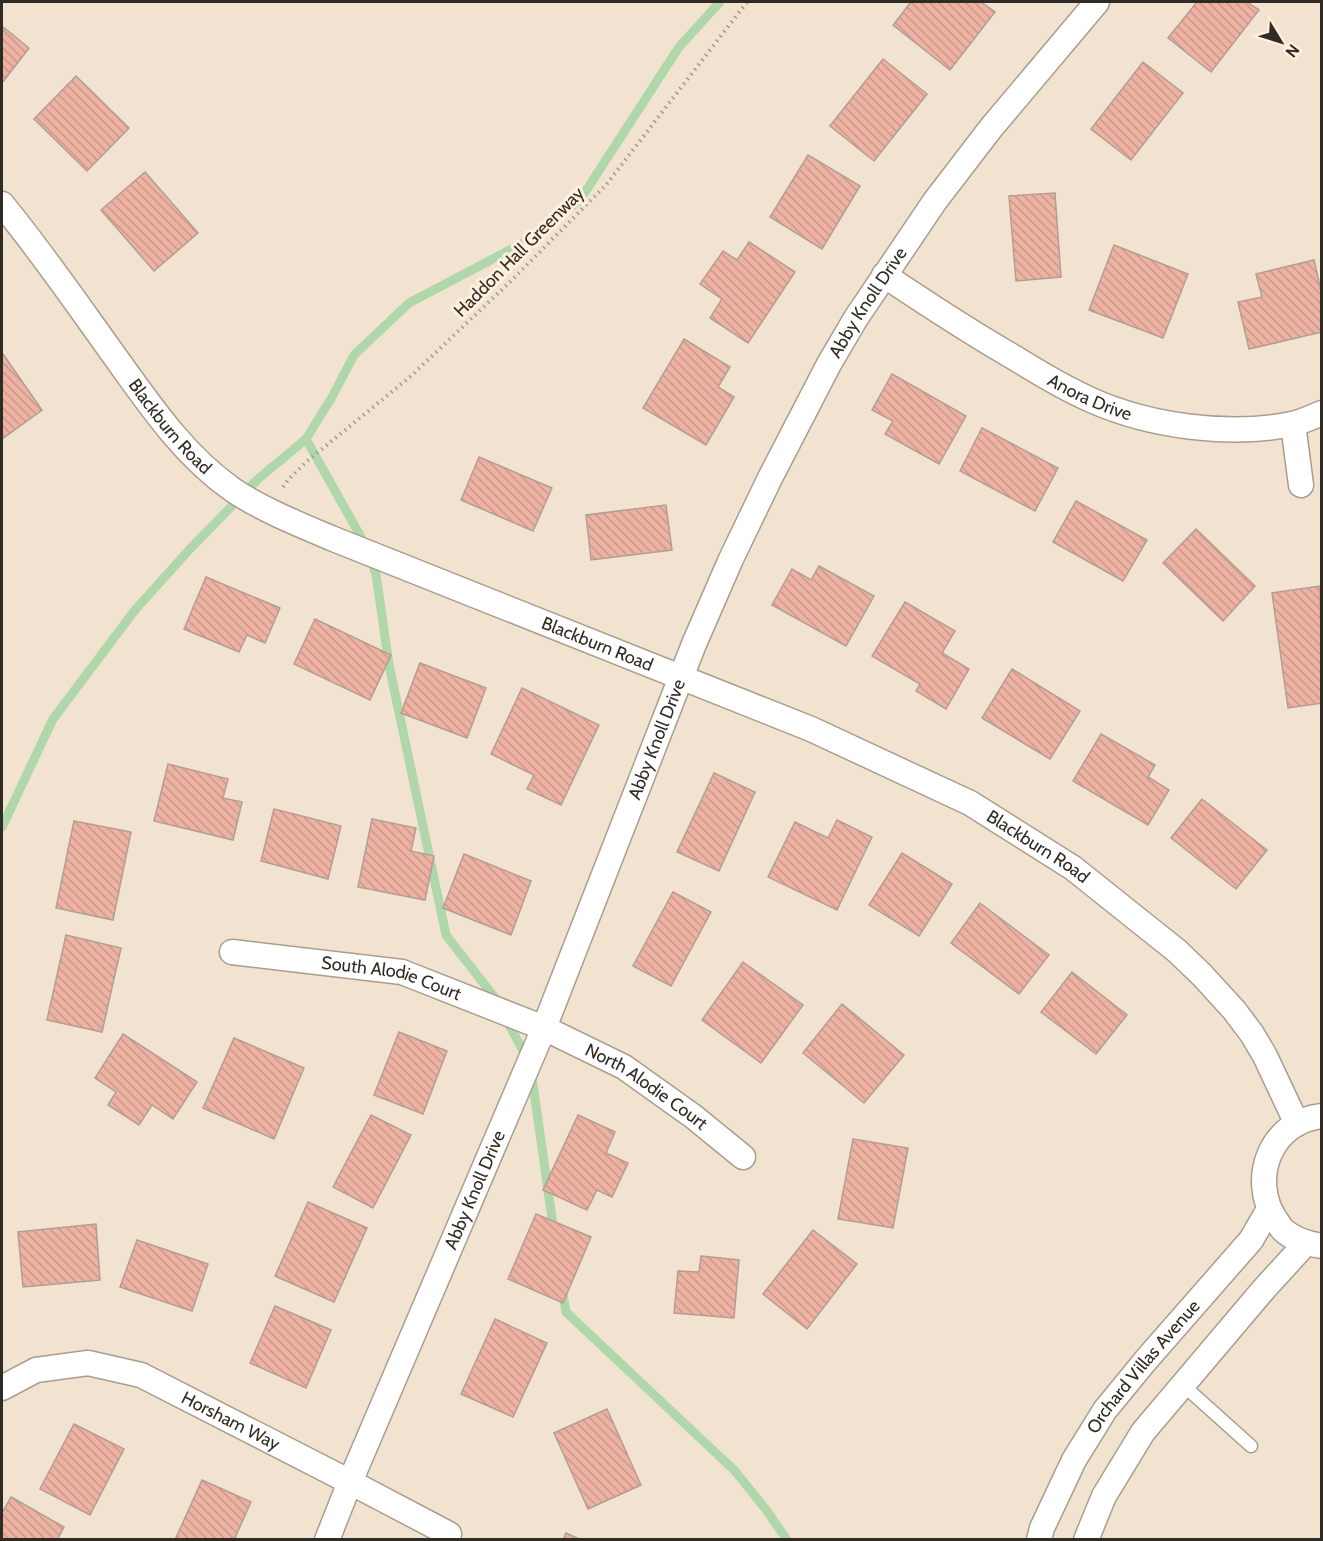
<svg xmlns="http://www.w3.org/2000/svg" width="1323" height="1541" font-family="Cabin,sans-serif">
<defs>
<pattern id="building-back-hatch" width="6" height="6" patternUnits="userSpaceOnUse" patternTransform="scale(1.5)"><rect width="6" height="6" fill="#edb2a1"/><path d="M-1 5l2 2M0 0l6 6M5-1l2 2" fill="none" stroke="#cc998a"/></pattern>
</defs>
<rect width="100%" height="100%" fill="#f2e3d1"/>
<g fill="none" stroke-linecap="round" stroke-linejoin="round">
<g stroke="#b0d7aa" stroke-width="9">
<polyline points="306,439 366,546 376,574 389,665 446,935 495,998 498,1005"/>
<polyline points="2,827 53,719 135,610 189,550 258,479 306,439 332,397 354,355 409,303 523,243 580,200 679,47 720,2"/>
<polyline points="505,1017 523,1051 526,1061"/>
<polyline points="530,1074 533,1084 554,1233"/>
<polyline points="562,1288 566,1312 735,1471 767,1511 787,1540"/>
</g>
</g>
<g fill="url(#building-back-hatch)" stroke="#b39d96" stroke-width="1.5">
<polygon points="911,2 981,2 995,12 950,70 893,25"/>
<polygon points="1197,2 1247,2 1259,10 1211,72 1168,38"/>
<polygon points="2,26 29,48 2,83"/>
<polygon points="883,59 927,94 874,161 830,126"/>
<polygon points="1143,62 1183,93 1131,160 1091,129"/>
<polygon points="76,76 129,128 87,171 34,119"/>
<polygon points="808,155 860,186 822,249 770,217"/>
<polygon points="145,172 198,233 154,271 101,210"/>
<polygon points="1055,193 1061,277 1016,281 1009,196"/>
<polygon points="749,242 795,272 748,343 710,318 722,299 700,284 723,251 737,260"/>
<polygon points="1114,245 1188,274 1163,338 1089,310"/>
<polygon points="1314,260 1322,295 1322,332 1249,349 1238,302 1262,297 1256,274"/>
<polygon points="684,339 730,367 718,387 734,397 706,445 643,408"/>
<polygon points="3,354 42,410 2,439 2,355"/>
<polygon points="892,374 966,416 939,464 885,434 893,421 872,410"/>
<polygon points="982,428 1058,468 1035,511 960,471"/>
<polygon points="479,457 552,488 533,531 461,500"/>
<polygon points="1076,501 1147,540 1123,581 1053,542"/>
<polygon points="666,505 672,550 591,560 586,515"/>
<polygon points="1196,529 1255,586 1223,621 1163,563"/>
<polygon points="819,566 874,596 846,646 772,605 792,569 811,580"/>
<polygon points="206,577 280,608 265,643 247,635 239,652 184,629"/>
<polygon points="1320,586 1322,703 1288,708 1272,593"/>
<polygon points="905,602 955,631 942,653 969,669 946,709 916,691 920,684 872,656"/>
<polygon points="315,619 391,655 370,700 294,664"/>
<polygon points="420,663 486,688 467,738 401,713"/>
<polygon points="1012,669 1080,711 1050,759 982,718"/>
<polygon points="522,688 599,725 561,805 527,789 534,775 491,754"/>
<polygon points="1101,734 1155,765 1148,777 1169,790 1148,825 1073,781"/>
<polygon points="168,764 228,779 223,798 242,802 233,840 154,821"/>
<polygon points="714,773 755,792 719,871 677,852"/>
<polygon points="1202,799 1267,850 1236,889 1171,838"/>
<polygon points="274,809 341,826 328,879 261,861"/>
<polygon points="372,819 416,828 411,851 434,856 425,900 358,887"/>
<polygon points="837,820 872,837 837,910 768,877 795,822 828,838"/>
<polygon points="74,821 131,832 113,920 56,908"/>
<polygon points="902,853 952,884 919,936 869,905"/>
<polygon points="464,854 531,881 511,935 443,908"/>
<polygon points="673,892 711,912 671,986 633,966"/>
<polygon points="980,903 1049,955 1019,994 951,943"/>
<polygon points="66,935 121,948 102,1032 47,1020"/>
<polygon points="743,962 803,1005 761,1063 702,1020"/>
<polygon points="1072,972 1127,1015 1096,1054 1041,1012"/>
<polygon points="842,1004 904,1055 864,1103 803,1053"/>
<polygon points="399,1032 447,1051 423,1114 374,1095"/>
<polygon points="123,1034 197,1082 173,1119 152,1105 139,1125 108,1105 116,1092 95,1078"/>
<polygon points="234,1038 304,1068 274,1139 203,1108"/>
<polygon points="371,1115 411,1135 373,1208 333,1187"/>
<polygon points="578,1115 615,1132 606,1153 628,1163 612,1197 597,1190 587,1210 543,1190"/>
<polygon points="853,1139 908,1148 893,1228 838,1219"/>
<polygon points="308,1202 367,1228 334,1302 275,1276"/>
<polygon points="536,1214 591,1237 563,1303 508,1279"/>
<polygon points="96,1224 100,1280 23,1287 18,1232"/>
<polygon points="813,1230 857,1264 807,1329 763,1294"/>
<polygon points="137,1240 208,1264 192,1311 120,1287"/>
<polygon points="701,1256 739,1260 734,1318 674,1313 678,1271 699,1272"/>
<polygon points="275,1306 331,1330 306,1388 250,1363"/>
<polygon points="495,1319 547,1343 513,1417 461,1394"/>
<polygon points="607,1409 641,1485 588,1509 554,1433"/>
<polygon points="74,1424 124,1449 90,1515 40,1489"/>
<polygon points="202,1480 251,1502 234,1540 175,1540"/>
<polygon points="11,1497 64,1527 57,1540 2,1540 2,1513"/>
<polygon points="566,1533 581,1540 563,1540"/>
</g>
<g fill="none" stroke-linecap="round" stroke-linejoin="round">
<defs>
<polyline id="service" points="1183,1385 1251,1446"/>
<g id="minor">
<path id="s1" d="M2,204C44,255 82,311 121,365C154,411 186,457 233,490C263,510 298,524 331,538L811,729L970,803L1073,868L1177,951L1202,975L1234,1010L1252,1034L1265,1056L1297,1124"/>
<path id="s2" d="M884,275C927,304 970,332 1015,358C1039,373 1064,388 1091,400C1149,426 1229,437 1292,424C1302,422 1312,417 1322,413"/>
<polyline points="1293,424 1301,485"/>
<path id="s3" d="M232,952L402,972L544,1028L624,1067L694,1117L743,1157"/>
<path d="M1322,1116C1271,1121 1249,1178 1275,1219C1278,1222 1280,1227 1283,1230C1293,1239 1309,1244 1322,1246"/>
<path id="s4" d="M2,1388L36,1370L88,1363L141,1375L350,1482L449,1534"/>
<path id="s5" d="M327,1540L350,1482L544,1028L694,644L731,559L770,478L829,364L856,318L935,201L991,128L1097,2"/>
<path id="s6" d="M1039,1540L1042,1528L1074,1460L1105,1410L1146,1360L1251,1240L1269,1209"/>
<polyline points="1086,1540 1104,1496 1143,1432 1264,1289 1306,1243"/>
</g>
</defs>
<use href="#service" stroke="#ab9d8d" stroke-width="15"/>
<use href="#minor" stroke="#ab9d8d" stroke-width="27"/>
<polyline stroke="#a59a8d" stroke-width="4" stroke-dasharray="1.5 4.5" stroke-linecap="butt" points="283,487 288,480 306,462 410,377 512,280 606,185 747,2"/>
<use href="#service" stroke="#fff" stroke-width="12"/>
<use href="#minor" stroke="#fff" stroke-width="24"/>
</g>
<g text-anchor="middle" stroke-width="6" stroke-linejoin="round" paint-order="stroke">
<g font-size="18" fill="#312b25" stroke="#fff0de">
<text transform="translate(519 252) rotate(-45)" y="6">Haddon Hall Greenway</text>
<text dy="6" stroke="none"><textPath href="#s5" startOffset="1352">Abby Knoll Drive</textPath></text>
<text dy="6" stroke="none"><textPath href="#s2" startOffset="240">Anora Drive</textPath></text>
<text dy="6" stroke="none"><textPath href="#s1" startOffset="279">Blackburn Road</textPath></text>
<text dy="6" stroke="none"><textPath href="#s1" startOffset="765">Blackburn Road</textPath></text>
<text dy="6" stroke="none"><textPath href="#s5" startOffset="866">Abby Knoll Drive</textPath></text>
<text dy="6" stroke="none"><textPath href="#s1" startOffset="1251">Blackburn Road</textPath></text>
<text dy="6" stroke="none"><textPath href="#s3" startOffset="162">South Alodie Court</textPath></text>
<text dy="6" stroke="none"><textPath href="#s3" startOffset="442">North Alodie Court</textPath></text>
<text dy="6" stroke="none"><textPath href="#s5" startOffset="380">Abby Knoll Drive</textPath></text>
<text dy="6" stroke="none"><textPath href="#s6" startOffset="204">Orchard Villas Avenue</textPath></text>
<text dy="6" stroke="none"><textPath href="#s4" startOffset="246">Horsham Way</textPath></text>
</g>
</g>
<rect width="1323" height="1541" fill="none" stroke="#312b25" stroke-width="6"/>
<g transform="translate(1281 42) rotate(128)" stroke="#fff0de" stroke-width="4.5" paint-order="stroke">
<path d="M0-4.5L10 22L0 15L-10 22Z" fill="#312b25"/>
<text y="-9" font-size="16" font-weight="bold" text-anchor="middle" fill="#312b25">N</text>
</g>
</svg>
